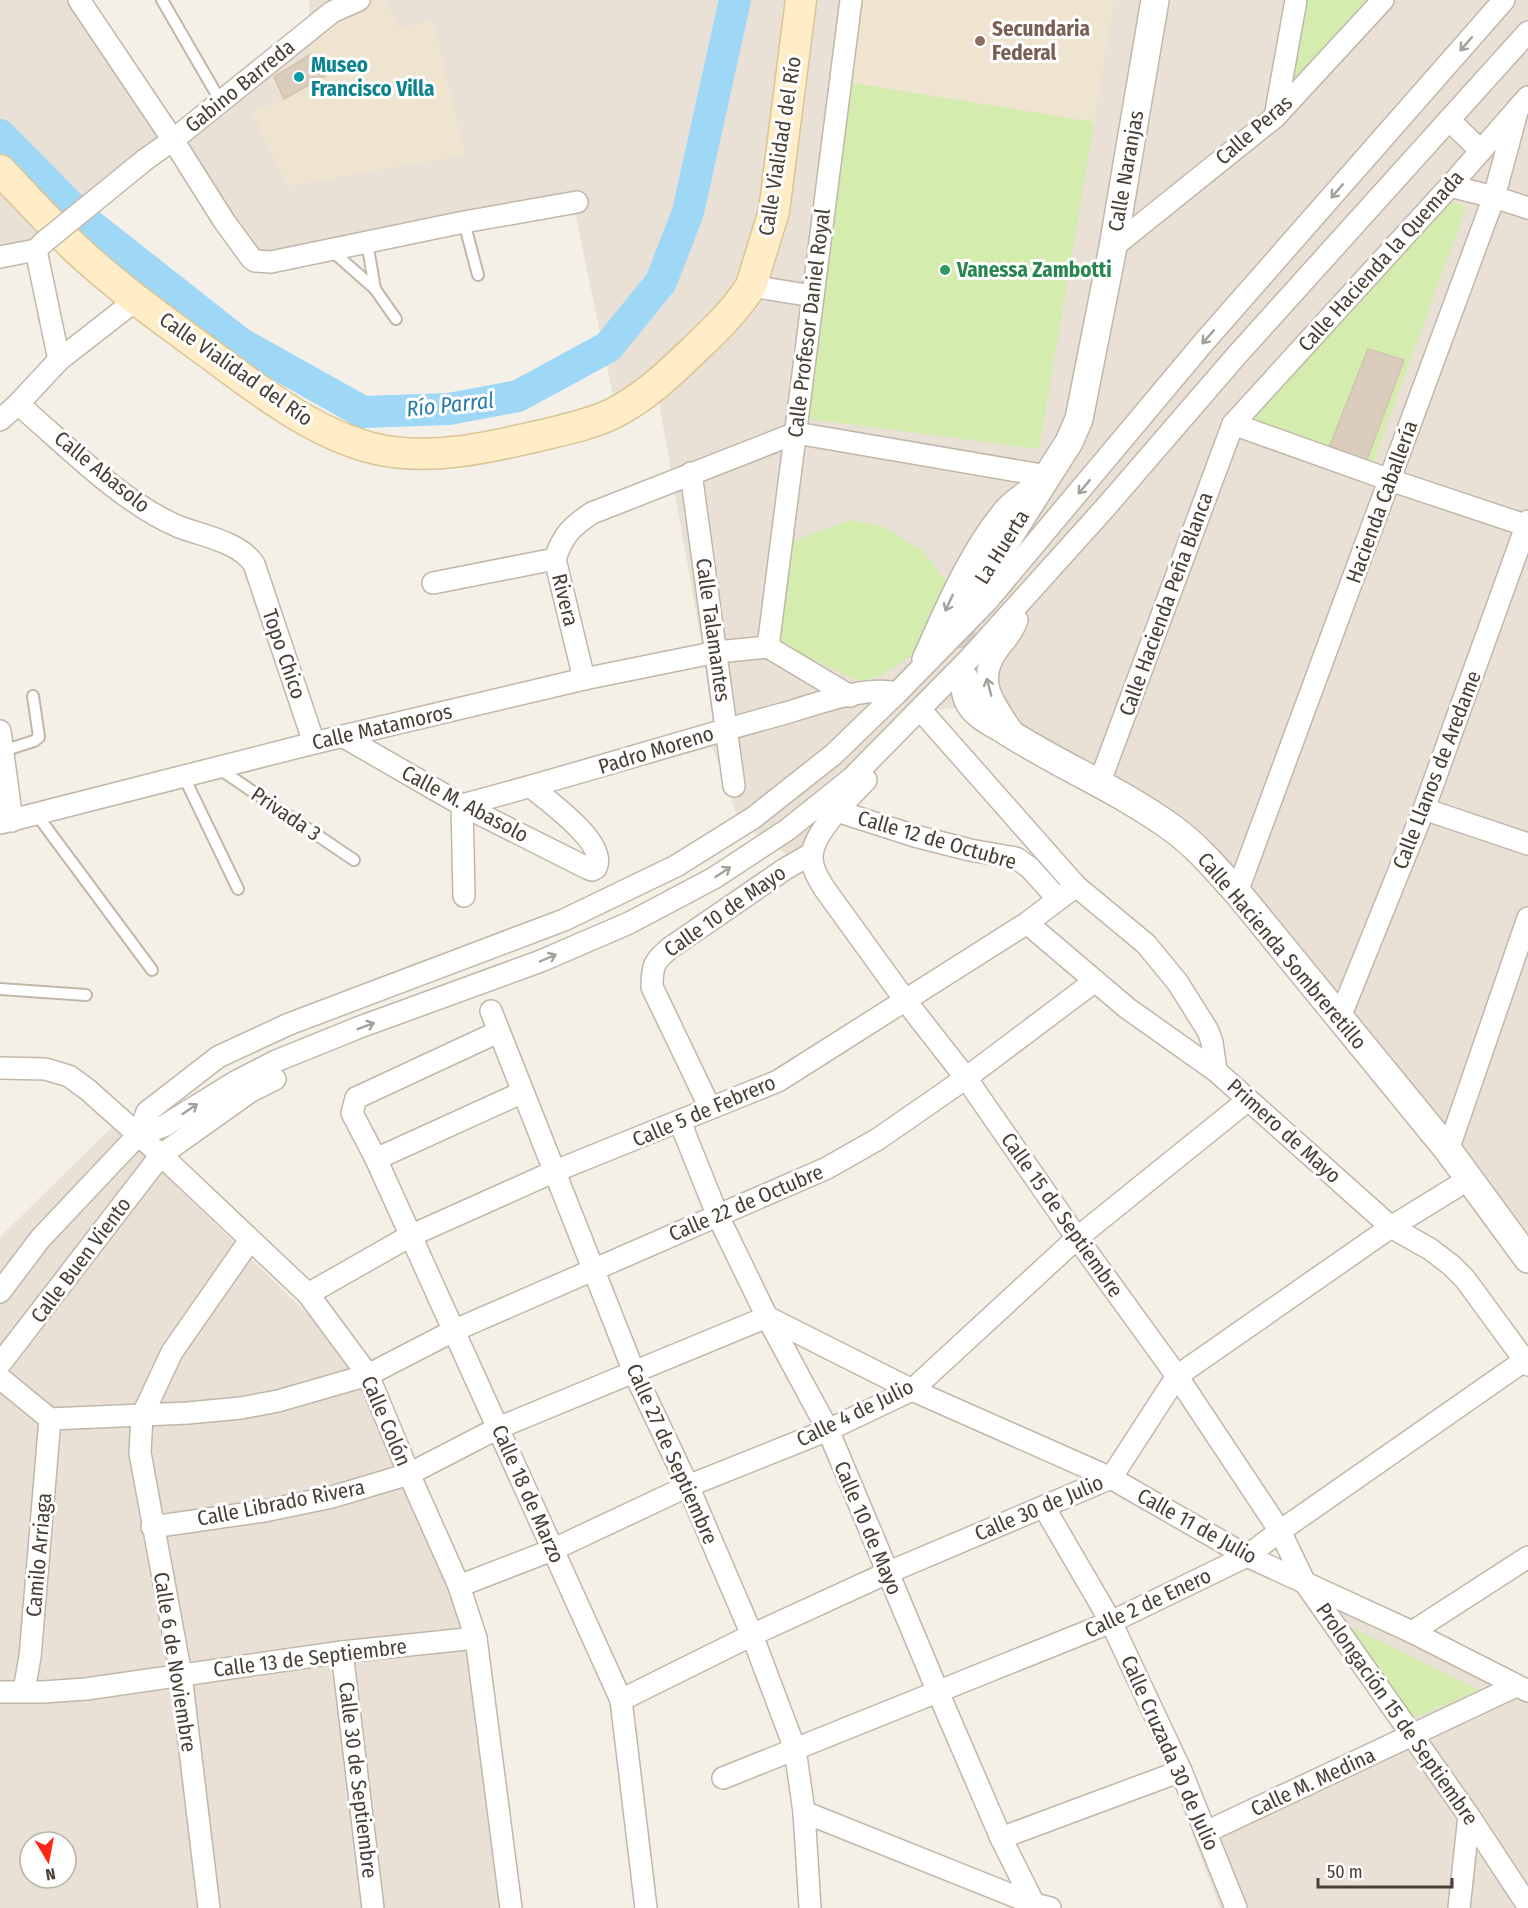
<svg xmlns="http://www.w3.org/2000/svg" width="1528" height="1908" font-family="'Fira Sans Condensed',sans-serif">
<rect width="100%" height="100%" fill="#f5f0e7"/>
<g fill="#e9e1d5" fill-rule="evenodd">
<polygon points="0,0 66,0 168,139 309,26 309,0 1528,0 1528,1265 1175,836 1021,749 956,708 923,711 830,807 792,858 740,823 710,741 714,731 703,653 657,391 617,415 573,202 250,262 168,140 27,247 0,253"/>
<path d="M114,1125L319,1325L352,1370L468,1634L503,1908H0V1237ZM30,1842H66V1878H30Z"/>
<polygon points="1316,1596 1528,1693 1528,1908 1220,1908 1191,1831 1403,1737"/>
</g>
<g fill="#efe4d0">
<polygon points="378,0 384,0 399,28 433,20 465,155 288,186 252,112 284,99 325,77 311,54 305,39 322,23"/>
<polygon points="859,0 1114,0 1094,122 847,82"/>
</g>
<g fill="#d4ecad">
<polygon points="1300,0 1368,0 1284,94"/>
<polygon points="846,82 1094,122 1039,449 801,418"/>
<polygon points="1442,197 1466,207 1372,465 1250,417"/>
<polygon points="849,520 883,526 924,552 952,589 934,641 880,676 859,681 775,642 792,542"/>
<polygon points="1347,1625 1479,1690 1410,1720"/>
</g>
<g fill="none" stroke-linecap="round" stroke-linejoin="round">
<polyline stroke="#9fd8f6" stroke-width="32" points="0,135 85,221 240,343 363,412 449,409 518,396 608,347 661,282 688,212 735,0"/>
</g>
<g fill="#dacdbe" stroke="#d3c2ae" stroke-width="1.5">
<polygon points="311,54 325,76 284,99 274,77"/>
<polygon points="1368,349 1404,360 1366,462 1329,448"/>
</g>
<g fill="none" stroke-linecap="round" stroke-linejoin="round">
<polyline stroke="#d2cdc3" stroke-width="27" stroke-dasharray="27 14" stroke-linecap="butt" points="961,621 964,678"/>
<defs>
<g id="service">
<polyline points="162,0 221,102"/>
<polyline points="464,222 478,275"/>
<polyline points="331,250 375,289 367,242"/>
<polyline points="375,289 396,319"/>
<polyline points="3,751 34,741 39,737 33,696"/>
<polyline points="218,768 354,860"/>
<polyline points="184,777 238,889"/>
<polyline points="37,815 152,970"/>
<polyline points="0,989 86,995"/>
</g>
<g id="minor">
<polyline points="79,0 173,140 224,221 251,258 255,261 271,262 464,222 577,202"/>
<polyline points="1275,117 1296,0"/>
<polyline points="1449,120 1481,151"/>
<polyline points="146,159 173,140 332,12 359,0"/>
<polyline points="1450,186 1494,197 1528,208"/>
<polyline points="1113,247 1275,117 1383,0"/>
<polyline points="36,250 59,360"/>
<polyline points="0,257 36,250 44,242"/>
<polyline points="751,286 813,296"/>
<path d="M18,404C66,445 120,501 177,526C202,536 238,541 254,564L314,743"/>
<polyline points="0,420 18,404 59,360 136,300"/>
<polyline points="1233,424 1390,480 1528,526"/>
<polyline points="691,473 734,786"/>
<polyline points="433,583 555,559"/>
<polyline points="768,647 851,0"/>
<polyline points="768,647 850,696"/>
<path d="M923,659C945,610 971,548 1006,508C1015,498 1029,490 1039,482"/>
<path d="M584,679L555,559C563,535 571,527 592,513L796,433L1047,476"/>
<polyline points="925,715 1076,886 1146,944 1178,983 1208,1031 1212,1042 1216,1071 1391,1227 1430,1249 1451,1265 1465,1279 1528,1365"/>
<polyline points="0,731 12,821"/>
<path d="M1015,735C997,707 974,683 997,651C1004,641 1013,633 1017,620"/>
<path d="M344,737L462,805L587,868L592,870L596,868C608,843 548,801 531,787"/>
<path d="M866,780C850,797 812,833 812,857C812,869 818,878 824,888L905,1000L966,1078L1077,1238L1177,1376L1280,1531L1305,1583L1469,1816L1528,1906"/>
<polyline points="1099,784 1233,424 1450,186 1528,97"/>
<polyline points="1424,809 1528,844"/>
<polyline points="837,811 915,836 970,850 1016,858 1029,867 1058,899"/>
<polyline points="0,823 314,743 584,679 717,652 768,647"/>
<polyline points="1237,892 1494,197 1518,108"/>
<path d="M464,896L462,805C569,777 675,743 782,714C814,705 864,685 897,693"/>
<polyline points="1027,923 1127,1008 1216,1071"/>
<polyline points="491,1011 634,1372 688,1486 752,1635 795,1749 804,1812 810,1908"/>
<polyline points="1340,1017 1424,809 1528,521"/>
<polyline points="498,1032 356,1098 352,1113 376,1159 621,1700 646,1908"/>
<polyline points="0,1068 45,1069 69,1076 88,1090 161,1155 308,1294 368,1375 409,1474 459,1586 476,1638 511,1908"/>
<path d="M710,1108L652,987C652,966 654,961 670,948L785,869L811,854"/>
<polyline points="680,1122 717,1214 767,1317 828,1430 938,1692 1001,1838 1034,1904"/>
<polyline points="138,1135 164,1126 237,1081 276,1061 360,1027 541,961 629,923 714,878 787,830 852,778 970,658 1105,508 1237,355 1528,32"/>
<polyline points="1448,1150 1528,918"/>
<polyline points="376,1159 523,1092"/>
<polyline points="0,1292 40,1239 138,1135 147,1112 218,1057 289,1024 564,920 676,866 753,818 834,754 897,693 987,601 1204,342 1504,0"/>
<polyline points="308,1294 410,1236 553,1172 778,1081 1027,923 1076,886"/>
<polyline points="0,1364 161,1155 251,1091 275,1079"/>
<polyline points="0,1378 50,1419 188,1413 241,1408 278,1401 368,1375 453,1331 827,1168 878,1139 966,1078 1095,981"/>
<polyline points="1044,1507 1111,1622 1181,1771 1236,1908"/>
<polyline points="152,1527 264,1511 332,1497 409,1474 498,1428 767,1317 912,1390 1111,1478 1247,1556 1412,1632 1528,1691"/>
<polyline points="459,1586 552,1550 688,1486 828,1430 912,1390 1077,1238 1248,1100"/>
<polyline points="1412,1632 1528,1557"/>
<polyline points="342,1652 373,1908"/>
<polyline points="24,1690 30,1657 50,1419"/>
<polyline points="0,1692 43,1692 86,1689 342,1652 476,1638"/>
<polyline points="621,1700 752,1635 887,1573 1111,1478 1177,1376 1391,1227 1469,1179"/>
<polyline points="723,1778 1111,1622 1247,1556 1280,1531 1528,1358"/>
<polyline points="804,1812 1034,1904 1050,1908"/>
<polyline points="1206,1832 1516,1686"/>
<polyline points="1001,1838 1181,1771"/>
<polyline points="209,1908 181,1675 140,1453 142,1416 172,1352 250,1240"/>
<polyline points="1459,1908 1469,1816"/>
</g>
<g id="tertiary">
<polyline points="961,621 968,601 1069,442 1079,419 1113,247 1155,0"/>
<path d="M964,678C965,687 965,696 970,704C977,716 995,724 1006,731C1060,766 1120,790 1172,828C1197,846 1217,870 1237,892L1448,1150L1528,1259"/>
</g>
<path id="secondary" d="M0,170C24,195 48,221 72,245C117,288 169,324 219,361C266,396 318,435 376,449C433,462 495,446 551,433C572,428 593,423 612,414C644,398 668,375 694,350C715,330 735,311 751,286L774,211L801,0"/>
</defs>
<use href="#service" stroke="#c1b7a9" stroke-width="14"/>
<use href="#minor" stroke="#c1b7a9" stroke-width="24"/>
<use href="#tertiary" stroke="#c1b7a9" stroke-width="30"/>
<use href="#secondary" stroke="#dbc495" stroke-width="33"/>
<use href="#service" stroke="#fff" stroke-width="10"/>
<use href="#minor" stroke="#fff" stroke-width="21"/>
<use href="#tertiary" stroke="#fff" stroke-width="27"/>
<use href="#secondary" stroke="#ffedc7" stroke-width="30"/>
<defs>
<polyline id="minor-bridge" points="44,242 146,159"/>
</defs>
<use href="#minor-bridge" stroke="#c1b7a9" stroke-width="24" stroke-linecap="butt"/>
<use href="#minor-bridge" stroke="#fff" stroke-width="21"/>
</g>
<defs><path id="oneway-shaft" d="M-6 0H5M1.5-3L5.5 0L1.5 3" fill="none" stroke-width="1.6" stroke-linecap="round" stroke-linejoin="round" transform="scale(1.5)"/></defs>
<g stroke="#a4a09a">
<use href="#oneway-shaft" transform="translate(1466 44) rotate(131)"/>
<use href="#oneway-shaft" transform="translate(1337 191) rotate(131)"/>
<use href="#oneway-shaft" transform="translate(1208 337) rotate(131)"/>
<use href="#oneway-shaft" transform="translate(1084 487) rotate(130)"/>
<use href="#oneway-shaft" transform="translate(949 603) rotate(115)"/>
<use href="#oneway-shaft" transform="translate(989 687) rotate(-105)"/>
<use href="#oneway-shaft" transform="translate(723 872) rotate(-33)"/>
<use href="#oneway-shaft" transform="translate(548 958) rotate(-23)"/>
<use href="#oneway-shaft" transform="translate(366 1026) rotate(-21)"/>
<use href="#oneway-shaft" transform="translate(190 1109) rotate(-34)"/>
</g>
<circle fill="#8d6e63" stroke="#fff" stroke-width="2" cx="980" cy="41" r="6"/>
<circle fill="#0f9aa8" stroke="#fff" stroke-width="2" cx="299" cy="77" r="6"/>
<circle fill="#2e9e5b" stroke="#fff" stroke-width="2" cx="945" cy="270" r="6"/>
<g text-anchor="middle" stroke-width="6" stroke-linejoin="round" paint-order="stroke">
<g font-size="21" font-weight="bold" fill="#785e54" stroke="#fff" text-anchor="start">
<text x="992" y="36">Secundaria<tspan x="992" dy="24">Federal</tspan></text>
</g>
<g font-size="21" font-weight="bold" fill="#0d838f" stroke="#fff" text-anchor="start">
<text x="311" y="72">Museo<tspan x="311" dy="24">Francisco Villa</tspan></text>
</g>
<g font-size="21" fill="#484035" stroke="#fff">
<text transform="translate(240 86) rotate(-39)" y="7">Gabino Barreda</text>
<text transform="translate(1254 130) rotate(-41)" y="7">Calle Peras</text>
<text transform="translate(780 146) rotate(-81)" y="7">Calle Vialidad del Río</text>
<text transform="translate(1126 171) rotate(-80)" y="7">Calle Naranjas</text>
<text transform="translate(1381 261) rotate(-48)" y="7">Calle Hacienda la Quemada</text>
<text transform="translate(809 323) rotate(-83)" y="7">Calle Profesor Daniel Royal</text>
<text transform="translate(236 369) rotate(35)" y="7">Calle Vialidad del Río</text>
<text transform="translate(102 472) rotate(39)" y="7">Calle Abasolo</text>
<text transform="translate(1382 502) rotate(-70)" y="7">Hacienda Caballería</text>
<text transform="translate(1002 547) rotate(-58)" y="7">La Huerta</text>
<text transform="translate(565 600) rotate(76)" y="7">Rivera</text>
<text transform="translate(1166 604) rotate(-70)" y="7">Calle Hacienda Peña Blanca</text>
<text transform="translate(713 630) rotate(82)" y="7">Calle Talamantes</text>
<text transform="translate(284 654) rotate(71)" y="7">Topo Chico</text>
<text transform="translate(382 727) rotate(-13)" y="7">Calle Matamoros</text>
<text transform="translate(656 750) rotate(-17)" y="7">Padro Moreno</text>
<text transform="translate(1437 770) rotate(-69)" y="7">Calle Llanos de Aredame</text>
<text transform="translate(465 804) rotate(28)" y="7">Calle M. Abasolo</text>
<text transform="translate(286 814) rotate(34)" y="7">Privada 3</text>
<text transform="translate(937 840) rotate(16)" y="7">Calle 12 de Octubre</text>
<text transform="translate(725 911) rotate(-35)" y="7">Calle 10 de Mayo</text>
<text transform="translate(1282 951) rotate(50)" y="7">Calle Hacienda Sombreretillo</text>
<text transform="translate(704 1111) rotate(-23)" y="7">Calle 5 de Febrero</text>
<text transform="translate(1284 1131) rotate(42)" y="7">Primero de Mayo</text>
<text transform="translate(746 1203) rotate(-23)" y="7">Calle 22 de Octubre</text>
<text transform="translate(1062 1215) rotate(55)" y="7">Calle 15 de Septiembre</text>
<text transform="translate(81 1260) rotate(-53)" y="7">Calle Buen Viento</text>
<text transform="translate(855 1413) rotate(-26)" y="7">Calle 4 de Julio</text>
<text transform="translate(386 1421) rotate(67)" y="7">Calle Colón</text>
<text transform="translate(672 1454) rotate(66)" y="7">Calle 27 de Septiembre</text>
<text transform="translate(528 1494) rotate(66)" y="7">Calle 18 de Marzo</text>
<text transform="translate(281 1503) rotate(-11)" y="7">Calle Librado Rivera</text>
<text transform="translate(1039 1508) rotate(-23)" y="7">Calle 30 de Julio</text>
<text transform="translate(1197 1526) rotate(29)" y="7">Calle 11 de Julio</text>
<text transform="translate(868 1528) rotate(67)" y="7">Calle 10 de Mayo</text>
<text transform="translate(39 1555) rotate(-85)" y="7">Camilo Arriaga</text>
<text transform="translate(1148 1603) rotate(-25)" y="7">Calle 2 de Enero</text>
<text transform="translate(310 1658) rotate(-7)" y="7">Calle 13 de Septiembre</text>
<text transform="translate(175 1662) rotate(81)" y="7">Calle 6 de Noviembre</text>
<text transform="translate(1397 1714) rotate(55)" y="7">Prolongación 15 de Septiembre</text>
<text transform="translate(1170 1753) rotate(66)" y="7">Calle Cruzada 30 de Julio</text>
<text transform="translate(358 1780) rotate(83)" y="7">Calle 30 de Septiembre</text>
<text transform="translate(1313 1782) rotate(-25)" y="7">Calle M. Medina</text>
</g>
<g font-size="21" font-weight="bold" fill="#27864d" stroke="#fff" text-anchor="start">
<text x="957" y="277">Vanessa Zambotti</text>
</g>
<g font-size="22" font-style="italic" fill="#247cac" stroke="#fff">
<text transform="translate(450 404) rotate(-6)" y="8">Río Parral</text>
</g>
</g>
<g transform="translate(48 1860) rotate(170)"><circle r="28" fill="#ffffff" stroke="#b6b3ae" stroke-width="1.5"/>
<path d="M0-4.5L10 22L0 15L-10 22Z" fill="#ff2614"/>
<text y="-9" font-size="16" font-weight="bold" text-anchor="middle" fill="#484035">N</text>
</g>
<path d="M1318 1878v9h134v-9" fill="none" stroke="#484035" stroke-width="3"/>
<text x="1327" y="1878" font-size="18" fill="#484035" stroke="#ffffff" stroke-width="4.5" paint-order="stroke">50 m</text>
</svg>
